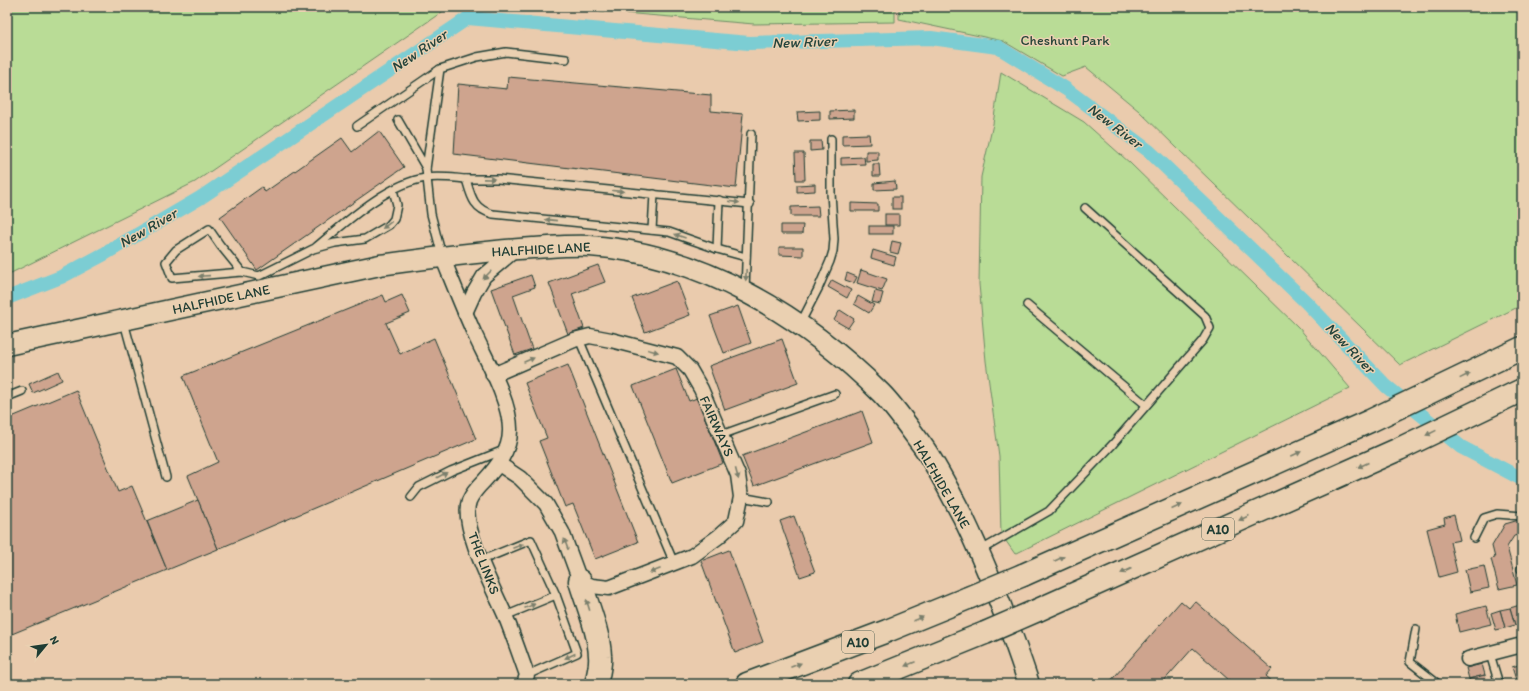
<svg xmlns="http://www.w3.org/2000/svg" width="1529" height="691" font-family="Itim,sans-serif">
<rect width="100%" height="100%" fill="#eacbad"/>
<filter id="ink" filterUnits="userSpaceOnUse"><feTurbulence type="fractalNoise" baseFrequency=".025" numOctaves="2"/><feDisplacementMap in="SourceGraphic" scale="8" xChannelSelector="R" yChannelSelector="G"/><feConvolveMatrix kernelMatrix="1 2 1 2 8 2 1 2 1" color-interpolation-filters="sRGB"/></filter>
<g filter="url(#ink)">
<g fill="#b9dc96" stroke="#6c8c65">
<polygon points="7,7 449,7 195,182 7,275"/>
<polygon points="552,7 895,7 895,22 754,24"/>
<polygon points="899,7 1522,7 1522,305 1400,365 1139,111 1086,67 1062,76 1003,41 899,19"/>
<polygon points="1001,72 1084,122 1130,163 1299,328 1350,388 1015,554 1001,534 999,456 986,361 979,284 981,177 993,124"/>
</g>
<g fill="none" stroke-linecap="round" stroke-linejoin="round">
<polyline stroke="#7bcdd3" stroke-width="14" points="7,298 61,277 106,253 200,198 468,18 749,43 931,38 998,47 1066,89 1149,151 1306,302 1386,386 1461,447 1522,479"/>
</g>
<g fill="#cea48e" stroke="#1f3d34">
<polygon points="508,77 711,95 711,111 743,114 736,188 454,154 458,84 507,89"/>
<polygon points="854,110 854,118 830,119 830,111"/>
<polygon points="820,111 820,120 798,121 797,112"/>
<polygon points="379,131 404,167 257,270 220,217 262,187 265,192 342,138 352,152"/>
<polygon points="869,134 870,144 842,145 842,135"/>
<polygon points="810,141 821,141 822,150 810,151"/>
<polygon points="866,151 878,151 878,160 866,161"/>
<polygon points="795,153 804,153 805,180 796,180"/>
<polygon points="864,157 865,164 841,165 841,158"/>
<polygon points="873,164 879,164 880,176 873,176"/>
<polygon points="895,181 896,189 874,190 874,183"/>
<polygon points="815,184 815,191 797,192 797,185"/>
<rect x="892" y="197" width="9" height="12"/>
<polygon points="851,203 878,204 878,211 851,211"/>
<polygon points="818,206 819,216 791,216 791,207"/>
<rect x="885" y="214" width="14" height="11"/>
<polygon points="781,225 803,225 802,234 781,234"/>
<rect x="869" y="226" width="24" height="8"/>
<polygon points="892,241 901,243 898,254 890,252"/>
<polygon points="779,247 803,247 803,256 779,255"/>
<polygon points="873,250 896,257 894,265 871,258"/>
<polygon points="598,265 605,282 572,294 584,328 568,334 549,283"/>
<polygon points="861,270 887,279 882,291 857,283"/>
<polygon points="847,273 857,277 854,283 845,280"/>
<polygon points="531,275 535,287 513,295 532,349 515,355 491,289"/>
<polygon points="832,280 851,290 847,298 828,287"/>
<polygon points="677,281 690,315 645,332 632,298"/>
<polygon points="875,291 883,293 880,304 872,302"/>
<polygon points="383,295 386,302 402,295 410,313 386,323 400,354 434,338 476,439 218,549 188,476 218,462 183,376"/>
<polygon points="858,296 874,305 869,313 854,304"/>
<polygon points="738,306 751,343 724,353 710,316"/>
<polygon points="840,310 854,319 848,328 834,320"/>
<polygon points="782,339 798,383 725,410 709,366"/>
<polygon points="568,365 638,542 595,559 573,504 565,507 539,441 547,438 525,383"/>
<polygon points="676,369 689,401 697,398 723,463 672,483 633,386"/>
<polygon points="58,371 62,380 33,393 29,384"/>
<polygon points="76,390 118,492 132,486 167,570 7,636 7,419"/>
<polygon points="862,411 873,442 754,486 742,456"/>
<polygon points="198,500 218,549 167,570 147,521"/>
<polygon points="1454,515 1460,540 1450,542 1457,572 1439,577 1427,529 1445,524 1444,518"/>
<polygon points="794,516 815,572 800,577 780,521"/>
<polygon points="1519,520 1522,534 1514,536 1507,547 1517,585 1499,589 1491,559 1495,558 1492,546 1505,524"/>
<polygon points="729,550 763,642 735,653 701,561"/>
<polygon points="1484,566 1489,588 1470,592 1465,570"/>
<polygon points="1181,601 1189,608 1195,601 1272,669 1266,676 1273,682 1271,684 1226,684 1229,680 1193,648 1161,684 1108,684"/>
<polygon points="1520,605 1522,612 1522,623 1515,625 1510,608"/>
<polygon points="1486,606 1491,624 1459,632 1455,614"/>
<polygon points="1510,608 1515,625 1505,628 1500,610"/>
<polygon points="1500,610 1505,628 1496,630 1491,613"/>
<polygon points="1482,664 1485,675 1469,679 1466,668"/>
<polygon points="1522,664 1522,681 1517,683 1512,667"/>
<polygon points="1485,675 1487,684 1470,684 1469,679"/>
</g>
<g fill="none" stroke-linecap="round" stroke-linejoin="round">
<defs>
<g id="lane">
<polyline points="398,120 426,168"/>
<polyline points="357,126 440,69"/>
<polyline points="652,230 654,194"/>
<path d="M316,247C345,223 388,183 426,178C439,176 453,178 466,179"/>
<polyline points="717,249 719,200"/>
<polyline points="442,256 431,214 426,169 440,69 477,57 506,52 566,59"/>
<path d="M746,257L717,249L669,232L493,214C473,209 471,196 466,179H498L750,204"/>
<polyline points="242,272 220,245 209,229 176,250 166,262 172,278 242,272 259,276 313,249 335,243 365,239 389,225 394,219 397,205 393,190"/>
<polyline points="745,290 751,134"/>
<polyline points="1027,305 1146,405"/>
<polyline points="124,322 166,477"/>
<polyline points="800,324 818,289 830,261 833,251 834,239 831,193 831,139"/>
<polyline points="579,339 674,563"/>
<polyline points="7,397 22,391"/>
<polyline points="721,435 835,394"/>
<polyline points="411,497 419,487 451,471 504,450"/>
<polyline points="741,497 769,502"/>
<polyline points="1474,538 1484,518 1497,514 1522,516"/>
<polyline points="981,550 1049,511 1113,444 1203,340 1210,328 1205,316 1085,208"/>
<polyline points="482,560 531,540 556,595 577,653 527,675"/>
<polyline points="1521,569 1522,569"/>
<polyline points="505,616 556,595"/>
<polyline points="1416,629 1410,662 1438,684"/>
<polyline points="1490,654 1499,684"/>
</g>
<g id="street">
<path d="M442,256C453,283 463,309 475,335C487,361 511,403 510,431C510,451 496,468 484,481C479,486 472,494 469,501C460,526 494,590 505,615C513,635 520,655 527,675L524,684"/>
<polyline points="465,313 474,293 484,276 516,249"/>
<polyline points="493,375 574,340 590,336 611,340 677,357 690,370 701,389 738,475 741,497 736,521 718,537 692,556 609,588 592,586 580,581 562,532 546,504 520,478 499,464"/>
<polyline points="1468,659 1522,645"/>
</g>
<path id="secondary" d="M7,345L380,265C431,258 481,251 533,248C551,247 571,245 590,246C700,253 804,316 881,393C895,407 910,429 922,445C938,467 950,493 963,517C989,571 1010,627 1029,684"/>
<g id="highway">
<polyline points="1023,575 1370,421 1522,348"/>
<path d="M580,581C587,604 599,632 600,656C601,666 598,675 596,684"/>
<polyline points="1038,610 1399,449 1522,390"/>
<polyline points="747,684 887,631 968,598"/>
<polyline points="859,684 985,633"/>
</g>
</defs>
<use href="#lane" stroke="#1f3d34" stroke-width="10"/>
<use href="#street" stroke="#1f3d34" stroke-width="17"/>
<use href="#secondary" stroke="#1f3d34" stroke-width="23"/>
<use href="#highway" stroke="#1f3d34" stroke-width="25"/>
<use href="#lane" stroke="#ead0b1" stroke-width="7"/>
<use href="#street" stroke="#ead0b1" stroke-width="14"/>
<use href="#secondary" stroke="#ead0b1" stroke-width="20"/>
<use href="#highway" stroke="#ead0b1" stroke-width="22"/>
<defs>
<g id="highway-bridge">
<polyline points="968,598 1023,575"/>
<polyline points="985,633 1038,610"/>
</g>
</defs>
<use href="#highway-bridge" stroke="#1f3d34" stroke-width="25" stroke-linecap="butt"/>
<use href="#highway-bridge" stroke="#ead0b1" stroke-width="22"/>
</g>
<defs><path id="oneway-solid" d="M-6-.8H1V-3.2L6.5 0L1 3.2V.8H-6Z"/></defs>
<g fill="#7a7f6c">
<use href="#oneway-solid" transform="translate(489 179) rotate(1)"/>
<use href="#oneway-solid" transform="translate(618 191) rotate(5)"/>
<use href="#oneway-solid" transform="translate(734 202) rotate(7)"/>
<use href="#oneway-solid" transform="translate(551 220) rotate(-174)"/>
<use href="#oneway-solid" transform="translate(387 225) rotate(143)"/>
<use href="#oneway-solid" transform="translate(680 236) rotate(-160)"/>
<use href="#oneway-solid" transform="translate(487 275) rotate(135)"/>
<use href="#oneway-solid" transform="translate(746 275) rotate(92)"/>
<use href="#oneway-solid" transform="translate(204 276) rotate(176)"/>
<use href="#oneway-solid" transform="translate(653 351) rotate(14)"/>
<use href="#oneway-solid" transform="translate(529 360) rotate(-23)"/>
<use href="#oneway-solid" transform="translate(1465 376) rotate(-26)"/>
<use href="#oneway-solid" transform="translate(1431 433) rotate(154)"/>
<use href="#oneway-solid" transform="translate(1296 454) rotate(-24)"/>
<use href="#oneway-solid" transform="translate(1363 465) rotate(156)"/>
<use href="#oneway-solid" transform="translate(737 474) rotate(75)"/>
<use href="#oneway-solid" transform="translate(442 475) rotate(-27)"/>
<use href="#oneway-solid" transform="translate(1177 507) rotate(-24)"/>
<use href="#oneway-solid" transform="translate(1244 518) rotate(156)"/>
<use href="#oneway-solid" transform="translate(566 544) rotate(-110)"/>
<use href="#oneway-solid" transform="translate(518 546) rotate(-21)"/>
<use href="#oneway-solid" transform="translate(1059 559) rotate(-24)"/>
<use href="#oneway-solid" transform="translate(655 571) rotate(159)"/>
<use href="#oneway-solid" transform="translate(1126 571) rotate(156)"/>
<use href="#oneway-solid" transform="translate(588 605) rotate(-107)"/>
<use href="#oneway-solid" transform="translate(530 606) rotate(-22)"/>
<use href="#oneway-solid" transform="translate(918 619) rotate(-22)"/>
<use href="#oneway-solid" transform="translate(570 656) rotate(155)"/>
<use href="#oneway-solid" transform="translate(910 664) rotate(158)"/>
<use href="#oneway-solid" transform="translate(796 665) rotate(-21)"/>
</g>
</g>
<g text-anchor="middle" stroke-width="3" stroke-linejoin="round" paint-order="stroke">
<g fill="#ead0b1" stroke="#5c695a" stroke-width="1">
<rect x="1202" y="518" width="32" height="22" rx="3"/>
<rect x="842" y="631" width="32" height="22" rx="3"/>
</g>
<g font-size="13" font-weight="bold" fill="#1f3d34">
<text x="1218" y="534">A10</text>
<text x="858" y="647">A10</text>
</g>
<g font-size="14" fill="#274539" stroke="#ead0b1">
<text x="1065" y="45">Cheshunt Park</text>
</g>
<g font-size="14" fill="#1f3d34" stroke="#ead0b1">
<text transform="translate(541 249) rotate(-3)" y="5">HALFHIDE LANE</text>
<text transform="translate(221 299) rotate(-12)" y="5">HALFHIDE LANE</text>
<text transform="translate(717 426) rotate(66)" y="5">FAIRWAYS</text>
<text transform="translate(942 484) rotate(60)" y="5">HALFHIDE LANE</text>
<text transform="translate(484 563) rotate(69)" y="5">THE LINKS</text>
</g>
<g font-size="15" font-style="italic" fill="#24443c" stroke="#ead0b1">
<text transform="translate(804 42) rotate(-2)" y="5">New River</text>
<text transform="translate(419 51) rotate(-34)" y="5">New River</text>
<text transform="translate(1115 126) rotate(37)" y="5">New River</text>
<text transform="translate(148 228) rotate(-30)" y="5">New River</text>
<text transform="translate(1350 348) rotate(46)" y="5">New River</text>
</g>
</g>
<rect width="1529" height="691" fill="none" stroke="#ead0b1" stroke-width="24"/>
<rect x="12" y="12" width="1505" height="667" fill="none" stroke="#1f3d34" stroke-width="1.5" filter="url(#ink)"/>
<g transform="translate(46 645) rotate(61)" stroke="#ead0b1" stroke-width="3" paint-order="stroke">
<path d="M0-3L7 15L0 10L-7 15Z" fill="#1f3d34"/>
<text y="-6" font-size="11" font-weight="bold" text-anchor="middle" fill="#1f3d34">N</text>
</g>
</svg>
